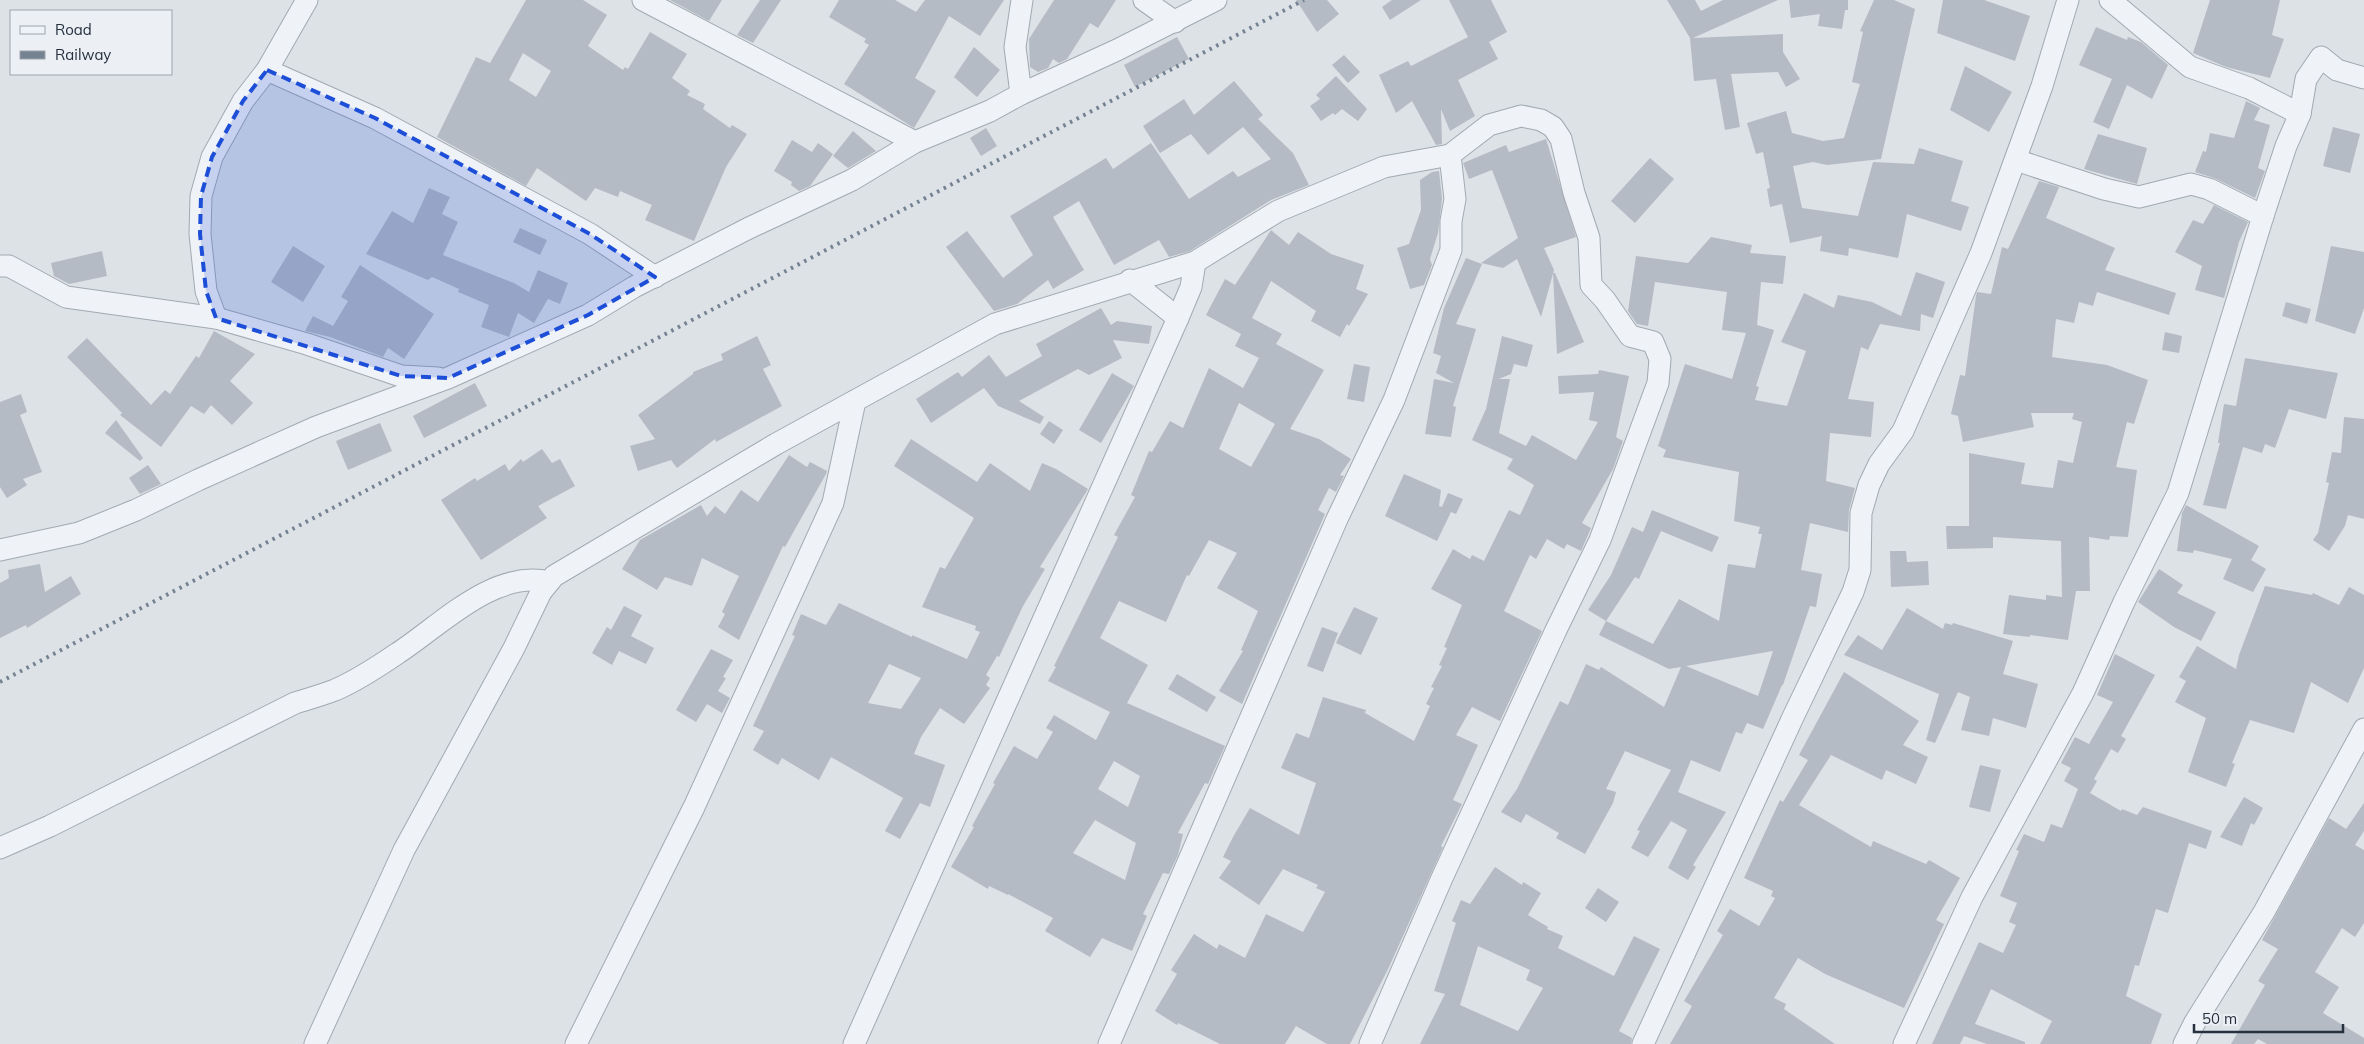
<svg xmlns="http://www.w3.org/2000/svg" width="2364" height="1044" font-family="Mulish,sans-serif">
<rect width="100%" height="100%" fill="#dde2e7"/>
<g fill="#b4bbc4" fill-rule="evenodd">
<path d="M526,0H583L607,15L588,46L623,70L625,67L628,69L650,32L687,54L672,78L690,91L687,95L705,104L703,109L730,128L732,125L747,134L726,167L694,241L645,220L652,205L620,191L618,197L595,188L586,201L537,168L526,186L437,137L476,57L490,63ZM523,53L551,71L536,97L509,80Z"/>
<polygon points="670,0 722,0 709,21"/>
<polygon points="760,0 781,0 753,43 737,35"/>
<polygon points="839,0 895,0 916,12 925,0 1004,0 980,36 949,16 915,78 936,91 914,128 844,84 869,45 864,42 866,39 829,17"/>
<polygon points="1054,0 1116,0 1098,28 1090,23 1067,59 1059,63 1053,59 1048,68 1038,72 1030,67 1029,39"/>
<polygon points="1296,0 1327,0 1339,14 1317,32"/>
<polygon points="1392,0 1421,0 1390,20 1382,7"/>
<polygon points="1449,0 1491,0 1507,32 1489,42 1498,59 1458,80 1475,116 1450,131 1441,109 1442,144 1436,145 1412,101 1396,113 1379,75 1408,61 1411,66 1468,37"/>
<polygon points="1667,0 1695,0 1701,11 1723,0 1778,0 1693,38 1783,34 1783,52 1800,79 1786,87 1778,72 1731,74 1740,127 1725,130 1716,79 1694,81 1690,38"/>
<polygon points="1789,0 1848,0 1848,10 1845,10 1842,29 1818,26 1820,14 1791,18"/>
<polygon points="1874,0 1894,0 1915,9 1881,159 1827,165 1813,162 1793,166 1802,208 1858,216 1873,162 1914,164 1919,148 1963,161 1951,201 1969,207 1961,231 1907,214 1898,258 1849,248 1848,256 1820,251 1822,236 1790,243 1782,204 1770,207 1767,189 1770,188 1763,152 1756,154 1747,123 1786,111 1792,133 1823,141 1844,138 1860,84 1852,82 1863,32 1860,31"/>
<polygon points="1943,0 1984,0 2030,16 2015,61 1937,33"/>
<polygon points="2210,0 2280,0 2272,35 2284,39 2270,78 2226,67 2193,53"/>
<polygon points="2096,27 2127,40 2128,37 2141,42 2168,65 2152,99 2127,85 2109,129 2093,122 2112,79 2079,65"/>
<polygon points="1177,37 1189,59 1135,87 1124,65"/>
<polygon points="974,47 1000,70 977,97 954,77"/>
<polygon points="1344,55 1360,72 1348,83 1332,65"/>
<polygon points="1965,66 2012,92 1989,132 1950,110"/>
<polygon points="1336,76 1367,109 1358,121 1342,109 1335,115 1333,113 1321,121 1310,106 1320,99 1316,95"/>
<polygon points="1234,81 1263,115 1258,119 1293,153 1309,185 1271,200 1190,251 1169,257 1159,240 1114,265 1079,201 1053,217 1084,270 1053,289 1048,280 1017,304 994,311 946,247 967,231 1003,278 1033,255 1010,216 1106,158 1113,169 1151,143 1189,199 1233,171 1238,177 1271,159 1243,127 1208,155 1191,134 1160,153 1143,126 1184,99 1194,115"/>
<polygon points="2246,101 2260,108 2254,120 2270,125 2258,168 2265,171 2255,198 2214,178 2195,172 2203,151 2206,152 2210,133 2234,138"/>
<polygon points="2333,127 2360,134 2350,173 2323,166"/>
<polygon points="986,128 997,146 981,156 970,138"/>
<polygon points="853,131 876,151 848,168 833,156"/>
<polygon points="2098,134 2147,148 2137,184 2084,169"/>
<polygon points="1546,139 1576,237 1544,248 1554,270 1541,317 1517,259 1503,268 1481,263 1518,238 1492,170 1469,179 1463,163 1506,145 1509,152"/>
<polygon points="792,140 812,152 818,143 833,154 810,186 799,191 791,185 792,182 774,171"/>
<polygon points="1650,158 1674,179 1635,223 1611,201"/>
<polygon points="1439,171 1442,199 1438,233 1430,259 1432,265 1424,285 1410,289 1397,248 1409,244 1421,210 1420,180 1432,172"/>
<polygon points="2039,181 2059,187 2046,218 2115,248 2105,270 2176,293 2169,315 2097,292 2093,306 2079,302 2074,323 2056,319 2052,357 2107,365 2148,380 2134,424 2127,422 2116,467 2137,470 2128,537 2110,536 2109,540 2089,537 2090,591 2076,591 2068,640 2030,635 2030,637 2003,634 2009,595 2046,600 2046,595 2062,597 2061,541 1993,537 1993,548 1947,549 1946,526 1969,526 1969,453 2025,463 2021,484 2053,488 2058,460 2073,463 2082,422 2072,419 2074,413 2031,413 2034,427 1963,442 1958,416 1951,414 1960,375 1965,376 1976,296 1977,292 1991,294 2002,247 2008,249"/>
<polygon points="429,188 450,197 442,214 458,222 443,255 514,283 529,292 538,270 568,283 560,304 548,299 534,323 518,313 509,337 481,327 489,305 458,292 459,289 432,277 428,280 366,254 392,211 413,223"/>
<polygon points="2214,205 2248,222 2239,242 2224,298 2195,290 2202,266 2175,252 2193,220 2203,224"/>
<polygon points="520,228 547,240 540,255 513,242"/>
<path d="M1271,230L1289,245L1298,232L1331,254L1364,265L1356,289L1368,294L1349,326L1347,324L1340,337L1311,321L1316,311L1271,281L1252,318L1282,334L1276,344L1324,370L1290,429L1319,439L1351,459L1340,475L1344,476L1336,492L1329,488L1318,510L1325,514L1242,704L1219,691L1243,651L1241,650L1258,611L1217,588L1237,553L1209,540L1189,576L1187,575L1166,622L1119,601L1100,638L1148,665L1127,703L1225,746L1208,784L1205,783L1178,833L1183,834L1178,855L1169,874L1163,873L1143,914L1147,916L1132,951L1102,938L1090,957L1045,931L1053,918L1008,894V895L989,886L988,889L951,867L974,827L972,826L995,784L993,783L1014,746L1037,759L1053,732L1046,728L1054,715L1096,740L1110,712L1048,681L1056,667L1054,666L1118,537L1114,535L1135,497L1131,495L1149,451L1152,452L1170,421L1183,428L1209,368L1243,388L1259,358L1235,346L1241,334L1206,315L1225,279L1235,285ZM1239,403L1275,424L1251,467L1219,449ZM1114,761L1140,776L1128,807L1098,789ZM1095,820L1136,843L1125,880L1073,853Z"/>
<path d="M1711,237L1752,245L1750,253L1786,256L1783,284L1761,282L1757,325L1774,330L1756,386L1759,387L1755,400L1787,406L1806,351L1781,342L1804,293L1834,308L1838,295L1872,302L1901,316L1916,272L1945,282L1933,318L1921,314L1920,331L1880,324L1868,350L1861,347L1848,399L1874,402L1871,437L1830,433L1826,481L1855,488L1849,510L1848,532L1810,523L1801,570L1822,574L1816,607L1810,606L1783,685H1782L1763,729L1747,723L1742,734L1736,732L1720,772L1691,760L1678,792L1726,812L1693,865L1696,867L1688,880L1668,868L1687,830L1671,821L1648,857L1631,848L1640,831L1637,830L1671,770L1625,751L1606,789L1616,792L1613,803L1585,854L1556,838L1559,833L1526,814L1521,823L1501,812L1517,789L1560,701L1568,705L1586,664L1599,670L1601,667L1664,707L1681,667L1669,669L1599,635L1606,621L1588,610L1611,575L1632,527L1643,532L1652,510L1719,537L1712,552L1661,531L1639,579L1635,577L1606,621L1653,644L1679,599L1719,621L1728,564L1755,568L1762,534H1758L1760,527L1734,521L1739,472L1663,457L1666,450L1658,446L1685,364L1732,379L1746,333L1722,330L1727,292L1655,282L1648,326L1637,324L1628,311L1636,256L1688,263ZM1773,651L1758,696L1686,666Z"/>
<polygon points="293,246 325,266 303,302 271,282"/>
<polygon points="2331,246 2364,252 2364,308 2355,334 2315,321"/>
<polygon points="102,251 107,276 69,284 54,276 51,263"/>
<polygon points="1466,258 1482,264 1456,324 1476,329 1453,406 1456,407 1451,437 1425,434 1434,379 1454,383 1436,373 1441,356 1433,353 1444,308"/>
<polygon points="360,265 434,314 404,359 388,348 383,357 330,337 305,331 313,316 333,326 348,301 341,297"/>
<polygon points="1553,273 1555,273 1584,342 1557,354"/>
<polygon points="2286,302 2311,309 2307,324 2282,316"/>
<polygon points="1101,308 1111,325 1117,321 1152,326 1149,344 1113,340 1122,358 1089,375 1078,369 1019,401 1044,417 1040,424 998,406 984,388 931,423 916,399 958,372 962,377 989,355 1006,377 1042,356 1036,344"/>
<polygon points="214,331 255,354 230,381 253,403 232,425 211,405 204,414 191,406 161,447 120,415 122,413 67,357 87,338 151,405 165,390 170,394 196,356 199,358"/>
<polygon points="2165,332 2182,336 2179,353 2162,350"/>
<polygon points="757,336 771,365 763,369 782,406 716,442 715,439 677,468 671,460 638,471 630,446 655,439 638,415 693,374 693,372 723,360 721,354"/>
<polygon points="1502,336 1533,345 1527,367 1514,364 1511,374 1499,379 1510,379 1499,433 1526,446 1532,435 1576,460 1598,422 1589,420 1594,392 1559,394 1558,376 1598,374 1599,370 1629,376 1616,437 1623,441 1613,469 1582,523 1591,528 1588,535 1581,551 1567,544 1564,549 1547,539 1536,559 1530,555 1504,611 1542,631 1500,721 1472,707 1456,735 1478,745 1453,800 1462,804 1441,846 1443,847 1389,967 1350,1044 1327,1044 1296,1026 1285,1044 1220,1044 1178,1023 1177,1025 1155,1011 1177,974 1171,970 1194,934 1217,949 1219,944 1245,958 1266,914 1303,932 1325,892 1316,888 1318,885 1283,869 1259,905 1219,878 1231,861 1223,857 1233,837 1250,808 1299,835 1316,783 1281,768 1296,733 1309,738 1323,697 1366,710 1365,713 1414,741 1430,706 1426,704 1434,688 1431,687 1442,666 1439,665 1447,648 1444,647 1462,605 1431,589 1453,549 1470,559 1472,555 1484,561 1509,510 1520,515 1534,485 1507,469 1513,459 1472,440 1486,409"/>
<polygon points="2245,358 2338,373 2326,419 2289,409 2275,448 2265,444 2262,453 2243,447 2226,509 2203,505 2220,443 2218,443 2224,404 2236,406"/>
<polygon points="1354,364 1370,367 1364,402 1347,399"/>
<polygon points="1112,373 1134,386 1101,443 1079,430"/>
<polygon points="475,383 487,406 424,438 413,416"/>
<polygon points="21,394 27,412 20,415 42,472 23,479 27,485 7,498 0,487 0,402"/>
<polygon points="2344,417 2364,419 2364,519 2348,515 2345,526 2329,551 2313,540 2318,533 2329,483 2326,482 2332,452 2341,453"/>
<polygon points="116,420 143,458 140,461 105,433"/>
<polygon points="1049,421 1063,430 1054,444 1040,434"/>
<polygon points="380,423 392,451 348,470 336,441"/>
<path d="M911,439L977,482L990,463L1030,491L1042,463L1056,469L1088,489L1040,567L1045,569L1023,606L999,657L997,656L986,675L990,678L986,685L990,688L964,724L940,708L921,737L914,754L945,765L930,807L920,803L900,839L885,831L903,798L831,757L819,780L782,758L778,765L753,750L764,731L753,726L795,636L792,635L801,614L826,625L839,603L912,637V635L967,659L980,632L975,630L976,626L922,607L940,567L945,569L974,518L894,466ZM889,664L921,678L901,709L868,703Z"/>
<polygon points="542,449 552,463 560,459 575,486 538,506 547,518 481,560 441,500 475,478 477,481 505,464 509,471 521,459 523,462"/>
<polygon points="789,455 807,467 810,462 827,471 826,474 785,547 783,546 739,640 718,627 725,614 722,612 739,576 702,558 692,586 665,577 657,590 622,569 640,540 701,505 707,516 715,506 725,514 741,490 758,502"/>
<polygon points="148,465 161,484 140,494 129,478"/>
<polygon points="1404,474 1441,490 1439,506 1442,507 1448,493 1463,499 1456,514 1451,512 1437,541 1385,516"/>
<polygon points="2186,505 2259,546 2251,560 2266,569 2253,592 2223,579 2232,559 2194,550 2193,553 2177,551 2182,513"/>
<polygon points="1890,551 1906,551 1907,562 1928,561 1929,585 1891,587"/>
<polygon points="40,564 45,592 71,576 81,594 27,628 26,625 0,638 0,583 9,578 8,570"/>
<polygon points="2159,569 2183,585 2177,593 2216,612 2201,641 2174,627 2138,602"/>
<polygon points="2265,586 2312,595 2313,593 2339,605 2349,587 2364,595 2364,668 2348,703 2311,682 2294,733 2250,720 2232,763 2235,764 2226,787 2188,772 2206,718 2175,702 2186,681 2179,677 2197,646 2236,669 2239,655"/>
<polygon points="624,606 642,615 631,636 654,648 646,664 619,651 612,665 592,653 607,627 611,630"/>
<polygon points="1354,607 1378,618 1361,655 1336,643"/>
<polygon points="1907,608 1943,629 1945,623 1952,625 1953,623 2013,641 2003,674 2038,684 2026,728 1993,718 1989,736 1961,730 1970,697 1958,692 1935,743 1926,740 1939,694 1844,655 1858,635 1882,650"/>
<polygon points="1322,627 1338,633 1323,672 1307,666"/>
<polygon points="711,649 733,660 723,677 726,678 718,691 730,698 722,713 707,704 696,722 676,710"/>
<polygon points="2115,654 2155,675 2121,736 2126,739 2118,753 2111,749 2094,779 2097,781 2090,793 2121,811 2122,809 2137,815 2143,807 2212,831 2206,849 2189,843 2168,913 2156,909 2139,966 2135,965 2126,996 2162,1014 2151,1044 2040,1044 2052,1021 1991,989 1975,1024 2025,1042 2025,1044 1987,1044 1964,1036 1960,1044 1932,1044 1979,942 2003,953 2016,925 2009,922 2017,903 2000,896 2019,851 2016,850 2024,834 2044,842 2051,824 2062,828 2078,789 2064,781 2071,768 2061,763 2075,737 2089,744 2113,702 2097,695"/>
<polygon points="1844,672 1919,721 1903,745 1928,757 1916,784 1886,770 1882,780 1831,755 1799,805 1871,847 1873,841 1926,864 1929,860 1960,878 1936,920 1944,924 1904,1008 1825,974 1798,958 1774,998 1786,1004 1784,1009 1835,1044 1670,1044 1692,1006 1684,1001 1723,935 1717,931 1730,909 1759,926 1775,898 1771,896 1773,891 1744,878 1780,800 1783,802 1808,760 1799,755"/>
<polygon points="1177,674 1216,697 1207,712 1168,689"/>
<polygon points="1980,765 2001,770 1990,812 1969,807"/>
<polygon points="2244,797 2263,808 2254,825 2251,823 2242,846 2220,837"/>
<polygon points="2364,803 2364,831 2355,845 2364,850 2364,923 2355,937 2342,928 2315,972 2339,987 2323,1013 2364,1038 2364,1044 2267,1044 2258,1039 2254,1044 2231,1044 2265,985 2258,981 2278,949 2262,940 2329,818 2346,829"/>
<path d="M1495,867L1522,885L1523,882L1541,893L1528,915L1548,927L1547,929L1563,936L1558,948L1614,976L1634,936L1660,949L1619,1031L1632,1038L1631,1044H1420L1445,994L1434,991L1456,923L1452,921L1461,900L1470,904ZM1478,946L1530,970L1526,980L1543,988L1518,1031L1460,1005Z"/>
<polygon points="1598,888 1619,902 1606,922 1585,908"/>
</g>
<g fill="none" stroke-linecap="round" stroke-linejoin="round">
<defs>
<g id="minor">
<polyline points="643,0 915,142"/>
<polyline points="1144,0 1175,22"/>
<polyline points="2110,0 2190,67 2249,88 2300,114"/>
<polyline points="267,70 375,118 590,234 655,277"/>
<polyline points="1021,94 1015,47 1022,0"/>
<polyline points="2016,160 2104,189 2139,197 2191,184 2209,189 2263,216"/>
<polyline points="0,266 9,266 66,297 216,318 307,344 401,376 438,378"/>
<polyline points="1130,280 1178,318"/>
<polyline points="216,318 206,291 200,234 201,196 212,157 243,101 267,70 307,0"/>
<polyline points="0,550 79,533 136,510 198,480 316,427 448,378 588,315 634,287 749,228 852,180 915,142 990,111 1021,94 1117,50 1216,0"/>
<path d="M0,848L50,826L295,703C308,699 322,695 335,690C356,681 379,666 398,653C441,625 494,569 549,582"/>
<polyline points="315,1044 404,850 514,648 541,592 554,576 776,444 995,324 1195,262 1278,211 1384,167 1450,155 1489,125 1521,116 1541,120 1553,127 1561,139 1574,193 1589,238 1591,285 1605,300 1630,336 1653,342 1660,359 1658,383 1600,540 1556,630 1442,878 1370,1044"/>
<polyline points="576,1044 694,807 833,503 855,401"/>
<polyline points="854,1044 1178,318 1191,287 1195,262"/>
<polyline points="1109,1044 1337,519 1394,400 1451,250 1451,221 1455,199 1450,155"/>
<polyline points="1643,1044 1793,717 1853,592 1860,570 1861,513 1869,485 1879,464 1903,431 1981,253 2042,86 2068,0"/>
<polyline points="1904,1044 1972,897 2083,693 2124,602 2178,493 2263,216 2286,146 2300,114 2306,79 2321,57 2337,70 2364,78"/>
<polyline points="2184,1044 2195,1022 2264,912 2364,729"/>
</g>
</defs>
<use href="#minor" stroke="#a2a9b1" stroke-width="23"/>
<use href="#minor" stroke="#eff2f6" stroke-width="21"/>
<polyline stroke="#758292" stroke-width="4" stroke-dasharray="2.5 5" stroke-linecap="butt" points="0,682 1304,0"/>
</g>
<path fill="#1d4ed8" fill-opacity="0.2" stroke="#1d4ed8" stroke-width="4" stroke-dasharray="10 6" stroke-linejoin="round" d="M267,70L375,118L590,234L655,277L588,315L448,378L401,376L216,318L206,291L200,234L201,196L212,157L243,101Z"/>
<rect x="10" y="10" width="162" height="65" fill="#ecf0f5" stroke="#9da3ac"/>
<rect x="20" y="26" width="25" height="8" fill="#eff2f6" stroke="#9da3ac"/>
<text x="55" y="35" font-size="15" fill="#26303f">Road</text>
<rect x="20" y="51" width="25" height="8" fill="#758292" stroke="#9da3ac"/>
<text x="55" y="60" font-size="15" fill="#26303f">Railway</text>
<path d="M2194 1024v8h149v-8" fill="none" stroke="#26303f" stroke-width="2.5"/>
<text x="2202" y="1024" font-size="15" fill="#26303f" stroke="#ecf0f5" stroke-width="4" paint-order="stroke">50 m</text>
</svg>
